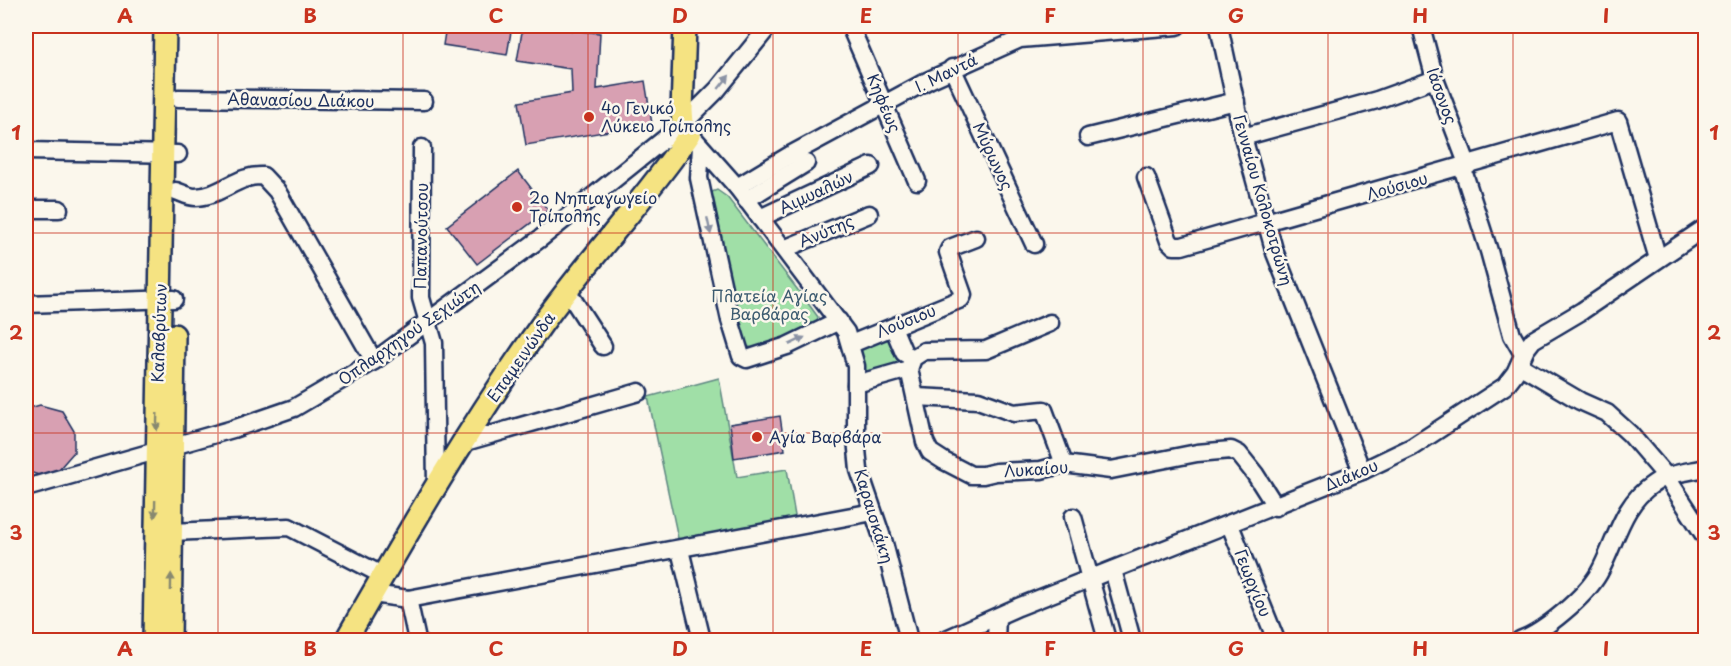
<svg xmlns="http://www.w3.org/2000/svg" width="1731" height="666" font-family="'Playpen Sans',sans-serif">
<rect width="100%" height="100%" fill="#fbf7ec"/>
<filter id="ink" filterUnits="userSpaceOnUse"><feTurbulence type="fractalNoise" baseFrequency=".0167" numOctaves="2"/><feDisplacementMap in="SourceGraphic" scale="12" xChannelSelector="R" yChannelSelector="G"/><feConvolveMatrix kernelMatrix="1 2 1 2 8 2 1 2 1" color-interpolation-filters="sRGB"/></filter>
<g filter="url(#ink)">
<g fill="#a0dfa7" stroke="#5e8782" stroke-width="1.5">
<polygon points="717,190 727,197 810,306 818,317 817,323 787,337 752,348 744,345 712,198 712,192"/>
<polygon points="890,334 902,360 900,364 870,375 865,370 860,345"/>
<polygon points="719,378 737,477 787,469 796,522 679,543 648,397"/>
</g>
<g fill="#d8a0b2" stroke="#1b2f5e" stroke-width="1.5">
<polygon points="446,26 512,26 507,55 443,45"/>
<polygon points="523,26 600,33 597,89 645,81 652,124 526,145 519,102 572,93 571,69 517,61"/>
<polygon points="518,171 548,210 477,264 447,226"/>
<polygon points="40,405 62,411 74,431 74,452 59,469 39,475 26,471 26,409"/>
<polygon points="780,416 785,450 734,458 730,424"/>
</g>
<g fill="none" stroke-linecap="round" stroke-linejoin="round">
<defs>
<g id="minor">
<polyline points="850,26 917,181"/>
<polyline points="1219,26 1243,137 1275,253 1362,471"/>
<polyline points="1421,26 1435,79 1468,166"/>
<polyline points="952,68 1034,244"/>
<polyline points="178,98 424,101"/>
<polyline points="690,134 737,187 846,332 856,366 856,439 859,470 884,543 909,640"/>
<polyline points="1088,137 1236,101"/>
<polyline points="1243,137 1377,100 1435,79"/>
<polyline points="701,147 699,178 730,320 741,356 747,359 787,346 839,321"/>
<polyline points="422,148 421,298 434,343 436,487"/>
<polyline points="26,151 178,154"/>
<polyline points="1462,167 1489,251 1512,335 1523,354"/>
<polyline points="1146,177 1169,241 1174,246 1182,246 1618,121 1658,259"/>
<polyline points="737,187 790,155 929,80 1020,39 1177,26"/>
<path d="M176,191C182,193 189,197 195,197C220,197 238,174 263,176L277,191L374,361"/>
<polyline points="746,200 806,163"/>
<polyline points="26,209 59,209"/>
<polyline points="760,218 871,166"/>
<polyline points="784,249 869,214"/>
<polyline points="568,292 603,346"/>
<polyline points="26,304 174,299"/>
<polyline points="893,327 904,353 913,358"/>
<polyline points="851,344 961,299 963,295 948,252 950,248 976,238"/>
<polyline points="1519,365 1580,401 1607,413 1630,434 1666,476 1706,538"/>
<polyline points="909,369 925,442 930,452 944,461 971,475 983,475 996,472 1041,470 1064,464 1111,470 1197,453 1231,450 1239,454 1255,474 1276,507"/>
<polyline points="856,384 909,369 913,358 924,351 986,350 1050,323"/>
<polyline points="916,397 978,400 1014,413 1044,410 1064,464"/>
<polyline points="462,443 639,392"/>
<polyline points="26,488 233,429 294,408 374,361 541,238 683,124 717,90 769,26"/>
<polyline points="1073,517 1107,640"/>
<polyline points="1230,525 1276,640"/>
<polyline points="172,532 289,527 382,575"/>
<polyline points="680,550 702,640"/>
<polyline points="1113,570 1132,640"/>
<polyline points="373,594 408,599 873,512"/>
<polyline points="408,599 417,640"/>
<polyline points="944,640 1018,607 1362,471 1412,447 1505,386 1515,373 1526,349 1533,340 1582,311 1706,227"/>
<polyline points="996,640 997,617"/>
<path d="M1520,640C1545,631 1586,596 1599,573C1616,542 1622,504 1653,484C1668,473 1688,472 1706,468"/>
</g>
<g id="major">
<polyline points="154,640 165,26"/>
<polyline points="170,640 174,335"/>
<path d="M346,640C407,533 470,425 542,324C589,258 645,200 690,134L683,124L682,110L685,26"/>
</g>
</defs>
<use href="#minor" stroke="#1b2f5e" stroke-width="21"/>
<use href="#major" stroke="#1b2f5e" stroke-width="26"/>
<use href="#minor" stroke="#fbf7ec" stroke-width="16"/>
<use href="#major" stroke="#f5e382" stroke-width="21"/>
</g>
<defs><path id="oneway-solid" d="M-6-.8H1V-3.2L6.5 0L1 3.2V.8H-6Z" transform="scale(1.5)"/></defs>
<g fill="#8b93a5">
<use href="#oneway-solid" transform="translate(724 82) rotate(-51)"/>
<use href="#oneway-solid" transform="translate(709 226) rotate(78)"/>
<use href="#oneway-solid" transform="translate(797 341) rotate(-26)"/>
</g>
<g fill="#888970">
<use href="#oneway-solid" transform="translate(157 422) rotate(92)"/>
<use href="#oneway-solid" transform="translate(155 509) rotate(91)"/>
<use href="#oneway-solid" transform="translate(171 582) rotate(-89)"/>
</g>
</g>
<path fill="none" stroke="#c8321e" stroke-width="1.5" stroke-opacity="0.55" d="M218,26V640M403,26V640M588,26V640M773,26V640M958,26V640M1143,26V640M1328,26V640M1513,26V640M26,233H1706M26,433H1706"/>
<g fill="#c8321e" stroke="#fbf7ec" stroke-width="2">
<circle cx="589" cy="117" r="6"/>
<circle cx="517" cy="207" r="6"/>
<circle cx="757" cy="437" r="6"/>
</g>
<g text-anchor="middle" stroke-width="5" stroke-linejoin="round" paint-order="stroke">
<g font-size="16" fill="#1b2f5e" stroke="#fbf7ec">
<text transform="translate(946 73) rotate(-26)" y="6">Ι. Μαντά</text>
<text transform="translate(1442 96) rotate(70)" y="6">Ιάσονος</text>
<text transform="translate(301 100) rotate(1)" y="6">Αθανασίου Διάκου</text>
<text transform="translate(884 103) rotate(67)" y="6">Κηφέως</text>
<text transform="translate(993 156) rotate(65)" y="6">Μύρωνος</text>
<text transform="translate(1397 186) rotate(-16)" y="6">Λούσιου</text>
<text transform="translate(816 192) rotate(-25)" y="6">Αιμυαλών</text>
<text transform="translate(1263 200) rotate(74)" y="6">Γενναίου Κολοκοτρώνη</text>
<text transform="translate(826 231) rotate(-23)" y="6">Ανύτης</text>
<text transform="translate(421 236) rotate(-89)" y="6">Παπανούτσου</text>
<text transform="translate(906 321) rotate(-22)" y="6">Λούσιου</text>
<text transform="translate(159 333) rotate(-88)" y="6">Καλαβρύτων</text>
<text transform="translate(409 333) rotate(-35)" y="6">Οπλαρχηγού Σεχιώτη</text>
<text transform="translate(521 357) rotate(-55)" y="6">Επαμεινώνδα</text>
<text transform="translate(1036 469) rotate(-4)" y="6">Λυκαίου</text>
<text transform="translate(1351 475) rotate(-23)" y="6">Διάκου</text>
<text transform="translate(874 516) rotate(73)" y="6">Καραισκάκη</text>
<text transform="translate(1253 583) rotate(68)" y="6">Γεωργίου</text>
</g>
<g font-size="16" fill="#1b2f5e" stroke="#fbf7ec" text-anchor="start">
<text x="601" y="114">4ο Γενικό<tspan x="601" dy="18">Λύκειο Τρίπολης</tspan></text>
<text x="529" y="204">2ο Νηπιαγωγείο<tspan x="529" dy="18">Τρίπολης</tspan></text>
<text x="769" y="443">Αγία Βαρβάρα</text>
</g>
<g font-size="16" fill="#3c5b70" stroke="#fbf7ec">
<text x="769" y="302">Πλατεία Αγίας<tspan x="769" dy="18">Βαρβάρας</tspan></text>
</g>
</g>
<rect width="1731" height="666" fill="none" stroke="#fbf7ec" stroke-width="66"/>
<rect x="33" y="33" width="1665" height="600" fill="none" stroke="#c8321e" stroke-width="2"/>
<g font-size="20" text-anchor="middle" font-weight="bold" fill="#c8321e">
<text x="125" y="23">A</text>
<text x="310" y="23">B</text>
<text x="496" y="23">C</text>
<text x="680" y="23">D</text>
<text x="866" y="23">E</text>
<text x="1050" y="23">F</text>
<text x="1236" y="23">G</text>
<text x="1420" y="23">H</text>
<text x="1606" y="23">I</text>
<text x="16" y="140">1</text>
<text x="1714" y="140">1</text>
<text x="16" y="340">2</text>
<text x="1714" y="340">2</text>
<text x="16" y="540">3</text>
<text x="1714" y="540">3</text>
<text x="125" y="656">A</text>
<text x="310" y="656">B</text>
<text x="496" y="656">C</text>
<text x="680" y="656">D</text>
<text x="866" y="656">E</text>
<text x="1050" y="656">F</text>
<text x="1236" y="656">G</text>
<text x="1420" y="656">H</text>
<text x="1606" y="656">I</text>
</g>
</svg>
